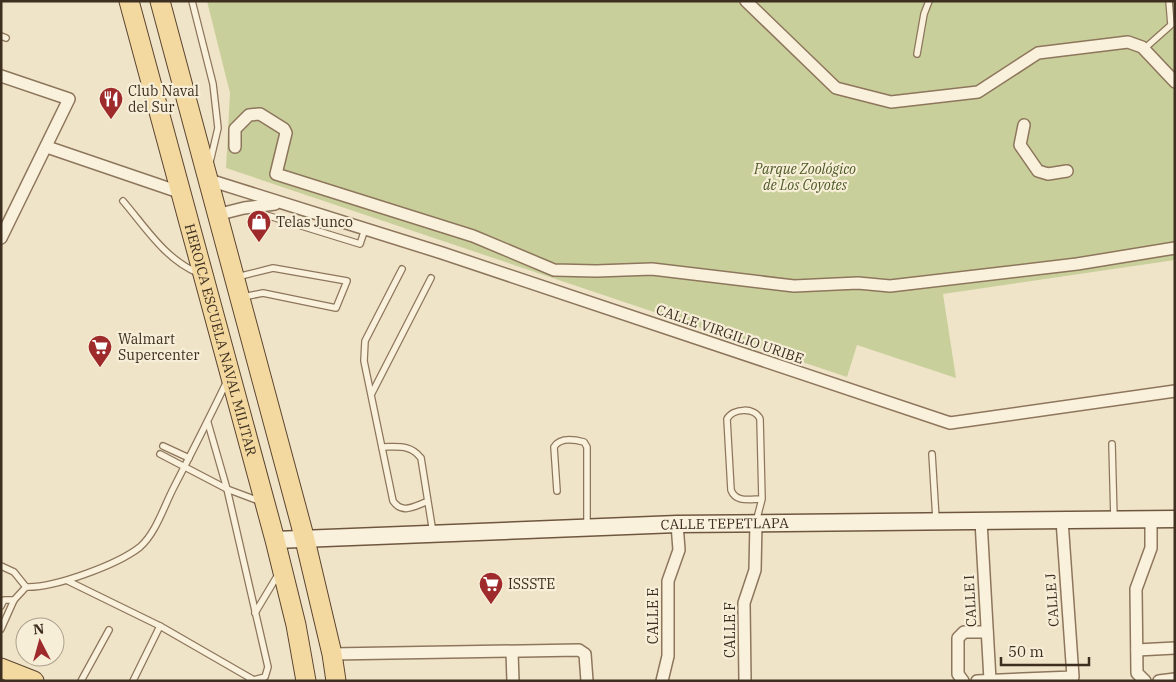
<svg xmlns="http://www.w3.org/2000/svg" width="1176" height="682" font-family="'IBM Plex Serif',serif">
<rect width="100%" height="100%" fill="#f0e4c8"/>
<polygon fill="#c9cf9b" points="207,1 1175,1 1175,260 943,294 956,378 857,345 847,377 226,168 230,93"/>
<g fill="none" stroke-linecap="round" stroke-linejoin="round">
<defs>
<g id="lane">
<polyline points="192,1 213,84 218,128 210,162"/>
<polyline points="1,36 6,38"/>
<polyline points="1144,49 1171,25 1169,1"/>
<polyline points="917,54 924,14 929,1"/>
<path d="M123,201C146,228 165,259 198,273"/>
<polyline points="266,215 360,244 365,229"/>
<path d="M402,269L365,341L364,361L393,501C402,514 413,507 426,502"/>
<polyline points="237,277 273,268 347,281 336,308 263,293 243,297"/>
<polyline points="372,393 431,278"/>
<polyline points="208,423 227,489 268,667 265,677 249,681"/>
<polyline points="1112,444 1114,519"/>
<polyline points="163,446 189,458"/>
<path d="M382,447C398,447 410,444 421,458L433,533"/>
<polyline points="160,454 227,489 259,501"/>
<polyline points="932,454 936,519"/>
<path d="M557,491L554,447C560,437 573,439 584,442L587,447V526"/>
<path d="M756,522L762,499L760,419C755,407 733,408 727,419L731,490C736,503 750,499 762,499"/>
<polyline points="1,566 14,572 26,587"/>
<polyline points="68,581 160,626 252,679"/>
<path d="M1,606L4,600H14L26,587C54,588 117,565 140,547C156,533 164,506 174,487C192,452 210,417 227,381"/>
<polyline points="255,613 279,573"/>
<polyline points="1,629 14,600"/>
<polyline points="81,681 109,630"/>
<polyline points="133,681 160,626"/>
</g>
<g id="street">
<polyline points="746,1 836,88 891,102 978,92 1038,53 1128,42 1142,47 1175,82"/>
<polyline points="1,76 69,99 1,238"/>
<polyline points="1024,125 1020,145 1038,171 1048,174 1067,171"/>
<polyline points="47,147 182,193"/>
<polyline points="235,147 235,129 249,115 260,114 284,129 286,133 276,174 473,236 554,270 596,271 652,269 794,286 858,283 890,286 1077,264 1175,248"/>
<polyline points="206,179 442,253 950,423 1175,391"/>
<polyline points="216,215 244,208 275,204"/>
<polyline points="981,521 990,680"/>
<polyline points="1137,650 1175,648"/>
<polyline points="512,652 513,681"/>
<polyline points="332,654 579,650 585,654 587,681"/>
<polyline points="662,681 668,656 668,581 679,550 677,524"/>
<polyline points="745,681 744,603 755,570 756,522"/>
<polyline points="963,681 958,674 958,638 964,632 987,632"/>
<polyline points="977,681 1073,677 1062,520"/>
<polyline points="1145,681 1137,673 1136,589 1151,548 1151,518"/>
<polyline points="1159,681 1175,679"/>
</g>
<g id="secondary">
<path id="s1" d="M275,540L677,524L1175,519"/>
</g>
<g id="primary">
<path id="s2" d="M129,1L275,540L296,625L306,681"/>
<polyline points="160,1 305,540 332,654 336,681"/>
<polyline points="1,668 34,681"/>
</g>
</defs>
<use href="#lane" stroke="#8d765c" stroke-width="8"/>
<use href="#street" stroke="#8d765c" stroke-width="14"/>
<use href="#secondary" stroke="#6f573f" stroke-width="19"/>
<use href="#primary" stroke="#5b4430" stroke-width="21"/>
<use href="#lane" stroke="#faf1dc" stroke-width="5.5"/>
<use href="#street" stroke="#faf1dc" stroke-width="11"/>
<use href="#secondary" stroke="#faf1dc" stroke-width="16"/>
<use href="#primary" stroke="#f3d9a0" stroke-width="19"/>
</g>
<defs>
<symbol id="restaurant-pin" viewBox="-11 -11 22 30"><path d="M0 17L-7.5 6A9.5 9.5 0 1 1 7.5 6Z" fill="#9e2a2b" stroke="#f7eed8"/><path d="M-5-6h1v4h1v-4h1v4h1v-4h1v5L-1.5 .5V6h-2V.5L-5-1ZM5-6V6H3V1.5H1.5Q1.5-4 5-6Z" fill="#fff"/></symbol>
<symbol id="shop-pin" viewBox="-11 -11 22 30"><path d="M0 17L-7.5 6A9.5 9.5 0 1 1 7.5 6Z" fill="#9e2a2b" stroke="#f7eed8"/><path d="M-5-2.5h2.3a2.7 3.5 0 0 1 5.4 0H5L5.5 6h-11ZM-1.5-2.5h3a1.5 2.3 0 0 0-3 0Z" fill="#fff"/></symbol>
<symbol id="supermarket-pin" viewBox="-11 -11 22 30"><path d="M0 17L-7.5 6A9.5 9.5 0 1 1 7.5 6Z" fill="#9e2a2b" stroke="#f7eed8"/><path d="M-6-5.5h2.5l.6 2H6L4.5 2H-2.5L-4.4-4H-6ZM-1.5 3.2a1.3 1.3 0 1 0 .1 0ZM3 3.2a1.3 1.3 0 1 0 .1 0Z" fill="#fff"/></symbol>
</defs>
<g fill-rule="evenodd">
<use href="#restaurant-pin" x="97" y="85" width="28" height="38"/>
<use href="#shop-pin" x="245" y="208" width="28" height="38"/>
<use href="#supermarket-pin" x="86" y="333" width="28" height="38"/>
<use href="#supermarket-pin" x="477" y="570" width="28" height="38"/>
</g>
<g text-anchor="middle" stroke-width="4.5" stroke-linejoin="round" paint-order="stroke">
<g font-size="14" fill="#3d2e20" stroke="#f7eed8" text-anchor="start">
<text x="128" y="96">Club Naval<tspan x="128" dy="16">del Sur</tspan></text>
<text x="276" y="227">Telas Junco</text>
<text x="118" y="344">Walmart<tspan x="118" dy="16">Supercenter</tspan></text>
<text x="508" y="589">ISSSTE</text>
</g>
<g font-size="14" font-style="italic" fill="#4d5a26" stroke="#f7eed8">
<text x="805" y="174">Parque Zoológico<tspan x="805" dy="16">de Los Coyotes</tspan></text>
</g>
<g font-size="14" fill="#3d2e20" stroke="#f7eed8">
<text transform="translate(730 334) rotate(19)" y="5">CALLE VIRGILIO URIBE</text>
<text dy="5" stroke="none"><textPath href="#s2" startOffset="351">HEROICA ESCUELA NAVAL MILITAR</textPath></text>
<text dy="5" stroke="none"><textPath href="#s1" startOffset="450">CALLE TEPETLAPA</textPath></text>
<text transform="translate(1052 600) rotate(-94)" y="5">CALLE J</text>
<text transform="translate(970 601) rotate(-93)" y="5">CALLE I</text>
<text transform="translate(653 616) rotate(-90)" y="5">CALLE E</text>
<text transform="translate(730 630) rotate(-90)" y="5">CALLE F</text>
</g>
</g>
<rect width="1176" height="682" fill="none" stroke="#3d2e20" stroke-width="5"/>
<g transform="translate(40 642) rotate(354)"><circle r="24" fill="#f7eed8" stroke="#ada18e"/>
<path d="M0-4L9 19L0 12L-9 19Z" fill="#9e2a2b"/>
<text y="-8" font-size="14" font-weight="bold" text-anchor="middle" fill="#3d2e20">N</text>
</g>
<path d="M1001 657v8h88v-8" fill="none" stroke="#3d2e20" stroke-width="2.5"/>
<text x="1008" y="657" font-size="15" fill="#3d2e20" stroke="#f7eed8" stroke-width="4" paint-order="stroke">50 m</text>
</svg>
